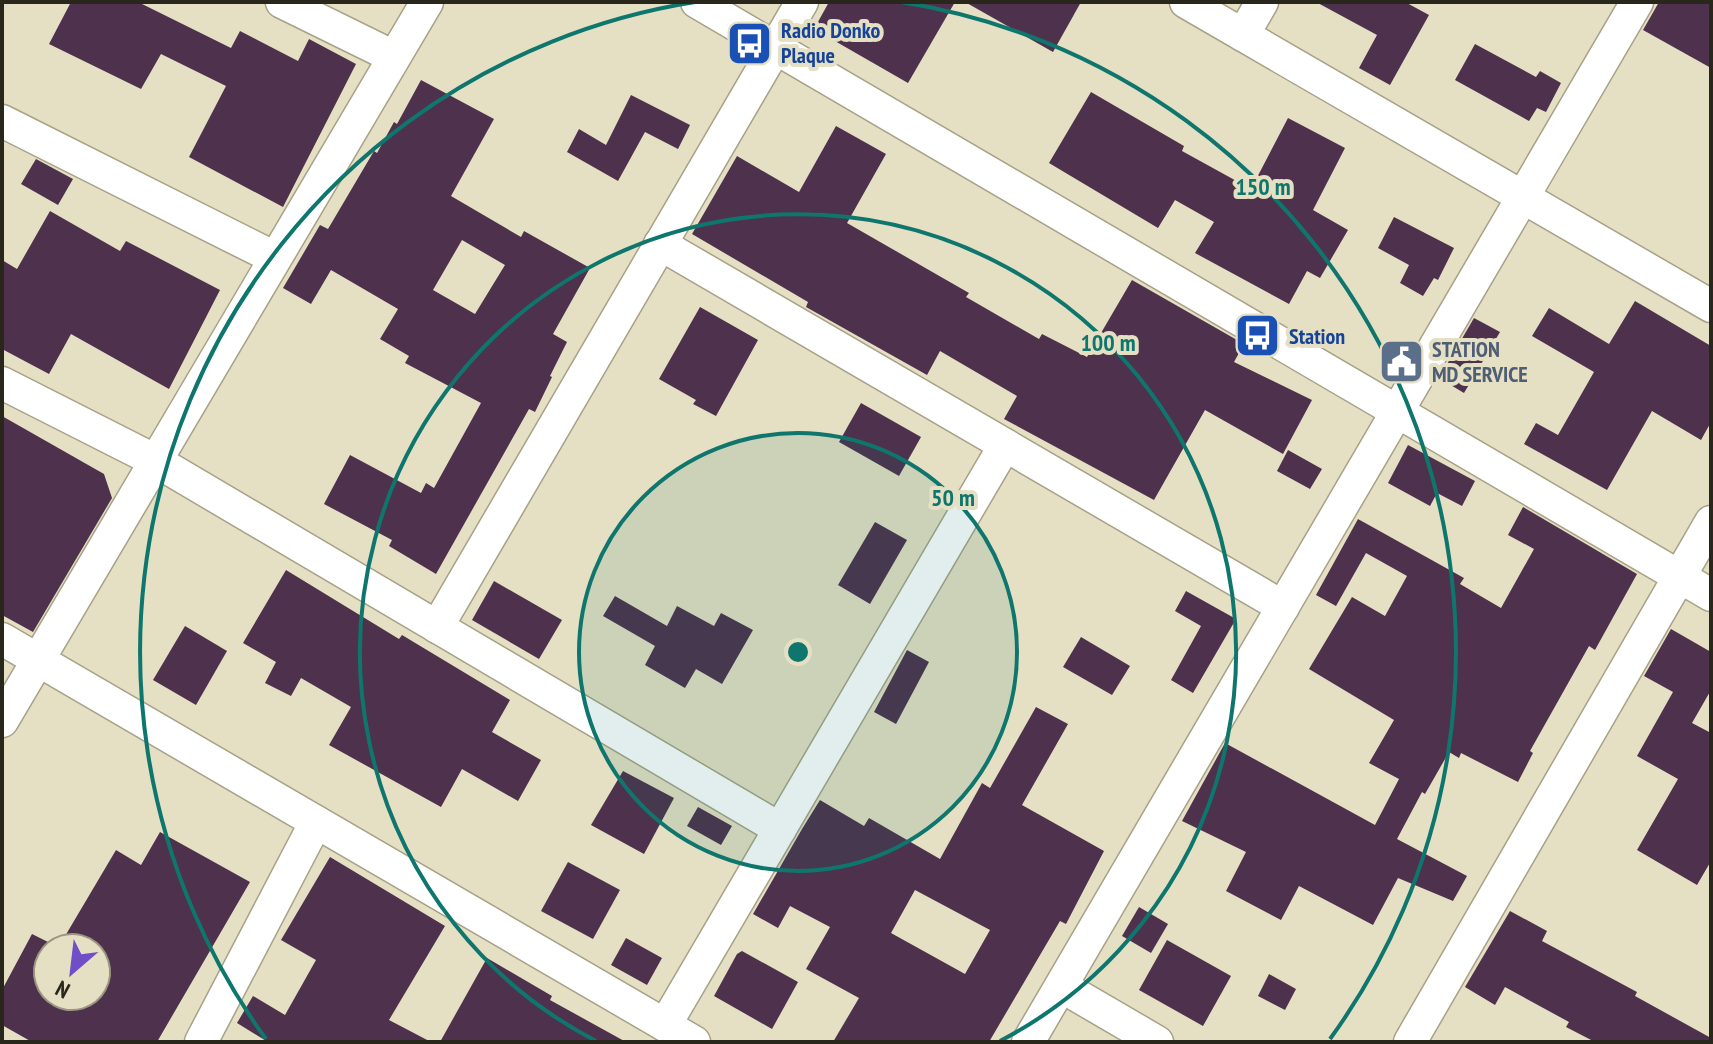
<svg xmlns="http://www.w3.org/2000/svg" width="1713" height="1044" font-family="'PT Sans Narrow',sans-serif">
<rect width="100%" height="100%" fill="#e5e0c3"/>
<g fill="#4e314c" fill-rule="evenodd">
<polygon points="71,2 138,2 231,48 240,31 298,61 309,39 356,64 283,207 189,157 226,86 161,54 141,89 49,44"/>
<polygon points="829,2 955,2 908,83 814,29"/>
<polygon points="965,2 1081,2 1053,52"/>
<polygon points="1316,2 1405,2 1429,15 1390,85 1359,68 1377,35"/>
<polygon points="1659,2 1711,2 1711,68 1643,30"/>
<polygon points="1475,44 1536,77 1540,71 1561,83 1546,112 1537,108 1529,121 1455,80"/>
<path d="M421,80L494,119L451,196L521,237L524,231L590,268L553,334L567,342L550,376L552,377L535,412L529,409L436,574L389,546L392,540L324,504L350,455L421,493L426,483L434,488L481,403L405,363L409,356L380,339L398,309L331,270L311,304L283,288L320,225L328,229L374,151L377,153L394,122L397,124ZM462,240L505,265L475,314L433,290Z"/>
<polygon points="1091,92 1184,146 1182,151 1251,189 1288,118 1345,148 1313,210 1348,230 1320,278 1307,271 1289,304 1195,253 1214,222 1175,200 1158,228 1049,163"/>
<polygon points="631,95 690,125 678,149 645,132 618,181 567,152 579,129 606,145"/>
<polygon points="836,126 886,154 847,223 969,293 966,297 1039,339 1042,334 1087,357 1132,280 1244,344 1234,362 1312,400 1283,454 1205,410 1154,500 1004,419 1017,396 940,351 927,375 806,307 808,302 692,234 737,156 799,192"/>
<polygon points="36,159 73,179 58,205 21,184"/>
<polygon points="50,211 120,251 126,241 220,290 169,389 71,334 49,374 2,349 2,260 17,269"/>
<polygon points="1394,217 1454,248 1438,280 1434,278 1423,296 1400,283 1409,265 1378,248"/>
<polygon points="1635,301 1711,346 1711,422 1701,440 1652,411 1607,490 1524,444 1536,423 1558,435 1594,372 1532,336 1549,308 1609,344"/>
<polygon points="700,307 758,340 716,416 693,404 696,400 659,379"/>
<polygon points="1474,318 1500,332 1464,393 1439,378"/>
<polygon points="861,403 921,437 899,476 839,442"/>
<polygon points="2,416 104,474 112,498 33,632 2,615"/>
<polygon points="1408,445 1475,481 1462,506 1437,493 1430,506 1388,483"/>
<polygon points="1288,450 1322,469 1310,489 1277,471"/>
<polygon points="1523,507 1637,574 1595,650 1589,646 1530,751 1533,753 1518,782 1461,753 1459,758 1449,752 1425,794 1422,792 1397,839 1467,876 1453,901 1398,878 1373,925 1299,886 1281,920 1226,891 1246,852 1182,821 1225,743 1375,825 1399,779 1369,763 1394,720 1309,669 1352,597 1385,616 1407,576 1366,553 1336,606 1316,595 1358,519 1464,578 1460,584 1501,608 1534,549 1508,535"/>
<polygon points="875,522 907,540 870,604 838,585"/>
<polygon points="286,570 399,639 402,635 510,700 492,732 541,760 518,801 462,769 441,807 329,745 351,707 301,678 291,696 265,683 276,662 243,643"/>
<polygon points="494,581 562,620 539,659 472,620"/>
<polygon points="1186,591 1236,619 1193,693 1171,680 1201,626 1175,611"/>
<polygon points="615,596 667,626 677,606 714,626 721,613 753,630 722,684 696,669 685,688 645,665 655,646 603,616"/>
<polygon points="185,626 227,651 196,705 153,680"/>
<polygon points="1671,629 1711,652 1711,690 1692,723 1711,733 1711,861 1697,885 1637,850 1678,779 1637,756 1673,692 1644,676"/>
<polygon points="1081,637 1130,666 1112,695 1063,667"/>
<polygon points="907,650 929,662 896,724 874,712"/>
<path d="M1036,707L1068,724L1022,805L1104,851L1066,924L1060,921L989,1042H833L859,998L806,969L830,927L790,906L778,928L753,914L802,829L820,800L864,826L869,818L940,859L982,783L990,788ZM915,890L990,930L965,974L891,933Z"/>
<polygon points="623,771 674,798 644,854 591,825"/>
<polygon points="698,807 732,826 721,845 687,826"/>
<polygon points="160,832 250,882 157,1042 32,1042 2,1025 2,990 32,934 48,942 48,996 96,996 96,948 58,948 116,850 141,865"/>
<polygon points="330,857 445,926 389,1020 431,1042 268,1042 237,1023 253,996 285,1015 316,960 281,940"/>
<polygon points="568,862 620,890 593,939 541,911"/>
<polygon points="1139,907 1168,924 1151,953 1122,936"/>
<polygon points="1510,911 1547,931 1542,941 1637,992 1635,996 1711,1038 1711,1042 1595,1042 1566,1027 1569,1022 1505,987 1495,1005 1465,987"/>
<polygon points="626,938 662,958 647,985 611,965"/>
<polygon points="1167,940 1231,976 1203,1026 1139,990"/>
<polygon points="742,951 798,982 772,1029 714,996 737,954"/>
<polygon points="487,958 552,996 550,1000 626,1042 440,1042"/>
<polygon points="1269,974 1296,989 1285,1010 1258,996"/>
</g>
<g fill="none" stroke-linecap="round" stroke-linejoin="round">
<defs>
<g id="minor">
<polyline points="282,2 394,57"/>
<polyline points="697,2 1711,595"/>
<polyline points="1186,2 1711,306"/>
<polyline points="1243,35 1262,2"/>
<polyline points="2,121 275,258"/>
<polyline points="660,244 1283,607"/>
<polyline points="2,383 156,461 780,829"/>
<polyline points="437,627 802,2"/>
<polyline points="2,639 694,1042"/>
<polyline points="2,721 427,2"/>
<polyline points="1061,986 1157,1042"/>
<polyline points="665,1025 1005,445"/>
<polyline points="201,1042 316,822"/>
<polyline points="1028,1042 1637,2"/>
<polyline points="1410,1042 1711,522"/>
</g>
</defs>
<use href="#minor" stroke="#a7a287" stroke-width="35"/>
<use href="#minor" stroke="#fff" stroke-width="32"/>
</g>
<circle cx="798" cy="652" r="219" fill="#0f766e" fill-opacity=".12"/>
<g fill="none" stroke="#0f766e" stroke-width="4">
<circle cx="798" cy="652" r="219"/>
<path d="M596 1041A438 438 0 1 1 1000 1041"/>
<path d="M266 1039A658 658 0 0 1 695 2M901 2A658 658 0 0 1 1330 1039"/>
</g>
<defs>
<symbol id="bus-square" viewBox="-11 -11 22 22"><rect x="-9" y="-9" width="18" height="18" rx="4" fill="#1a4fb4" stroke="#e5e0c3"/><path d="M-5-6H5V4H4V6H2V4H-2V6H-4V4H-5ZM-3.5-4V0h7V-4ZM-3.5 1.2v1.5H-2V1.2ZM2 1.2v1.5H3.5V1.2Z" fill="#fff"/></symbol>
<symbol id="civic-square" viewBox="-11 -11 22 22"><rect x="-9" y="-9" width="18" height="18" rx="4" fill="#5c6f8a" stroke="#e5e0c3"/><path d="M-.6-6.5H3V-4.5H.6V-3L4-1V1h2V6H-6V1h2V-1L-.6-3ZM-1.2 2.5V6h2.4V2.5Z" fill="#fff"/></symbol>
</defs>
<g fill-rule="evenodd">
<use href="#bus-square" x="724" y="18" width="51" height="51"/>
<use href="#bus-square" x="1232" y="310" width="51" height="51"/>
<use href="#civic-square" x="1376" y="336" width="51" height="51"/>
</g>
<g text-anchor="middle" stroke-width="8" stroke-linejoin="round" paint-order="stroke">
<g font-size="22" font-weight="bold" fill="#164399" stroke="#e5e0c3" text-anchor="start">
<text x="781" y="38">Radio Donko<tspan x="781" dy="25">Plaque</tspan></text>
<text x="1289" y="344">Station</text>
</g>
<g font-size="22" font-weight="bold" fill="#4e5e75" stroke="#e5e0c3" text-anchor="start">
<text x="1432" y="357">STATION<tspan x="1432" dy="25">MD SERVICE</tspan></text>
</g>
</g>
<circle cx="798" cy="652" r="12" fill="#0f766e" stroke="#e5e0c3" stroke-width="4"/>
<g font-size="24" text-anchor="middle" font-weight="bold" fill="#0f766e" stroke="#e5e0c3" stroke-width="8" stroke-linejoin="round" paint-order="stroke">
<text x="1263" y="195">150 m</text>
<text x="1108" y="351">100 m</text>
<text x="953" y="506">50 m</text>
</g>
<rect width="1713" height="1044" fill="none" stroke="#29271c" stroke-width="8"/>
<g transform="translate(72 972) rotate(208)"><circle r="38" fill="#e5e0c3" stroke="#9a9680" stroke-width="2"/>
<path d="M0-6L14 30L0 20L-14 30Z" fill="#714ec7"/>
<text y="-12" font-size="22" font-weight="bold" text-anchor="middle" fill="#29271c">N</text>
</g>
</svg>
